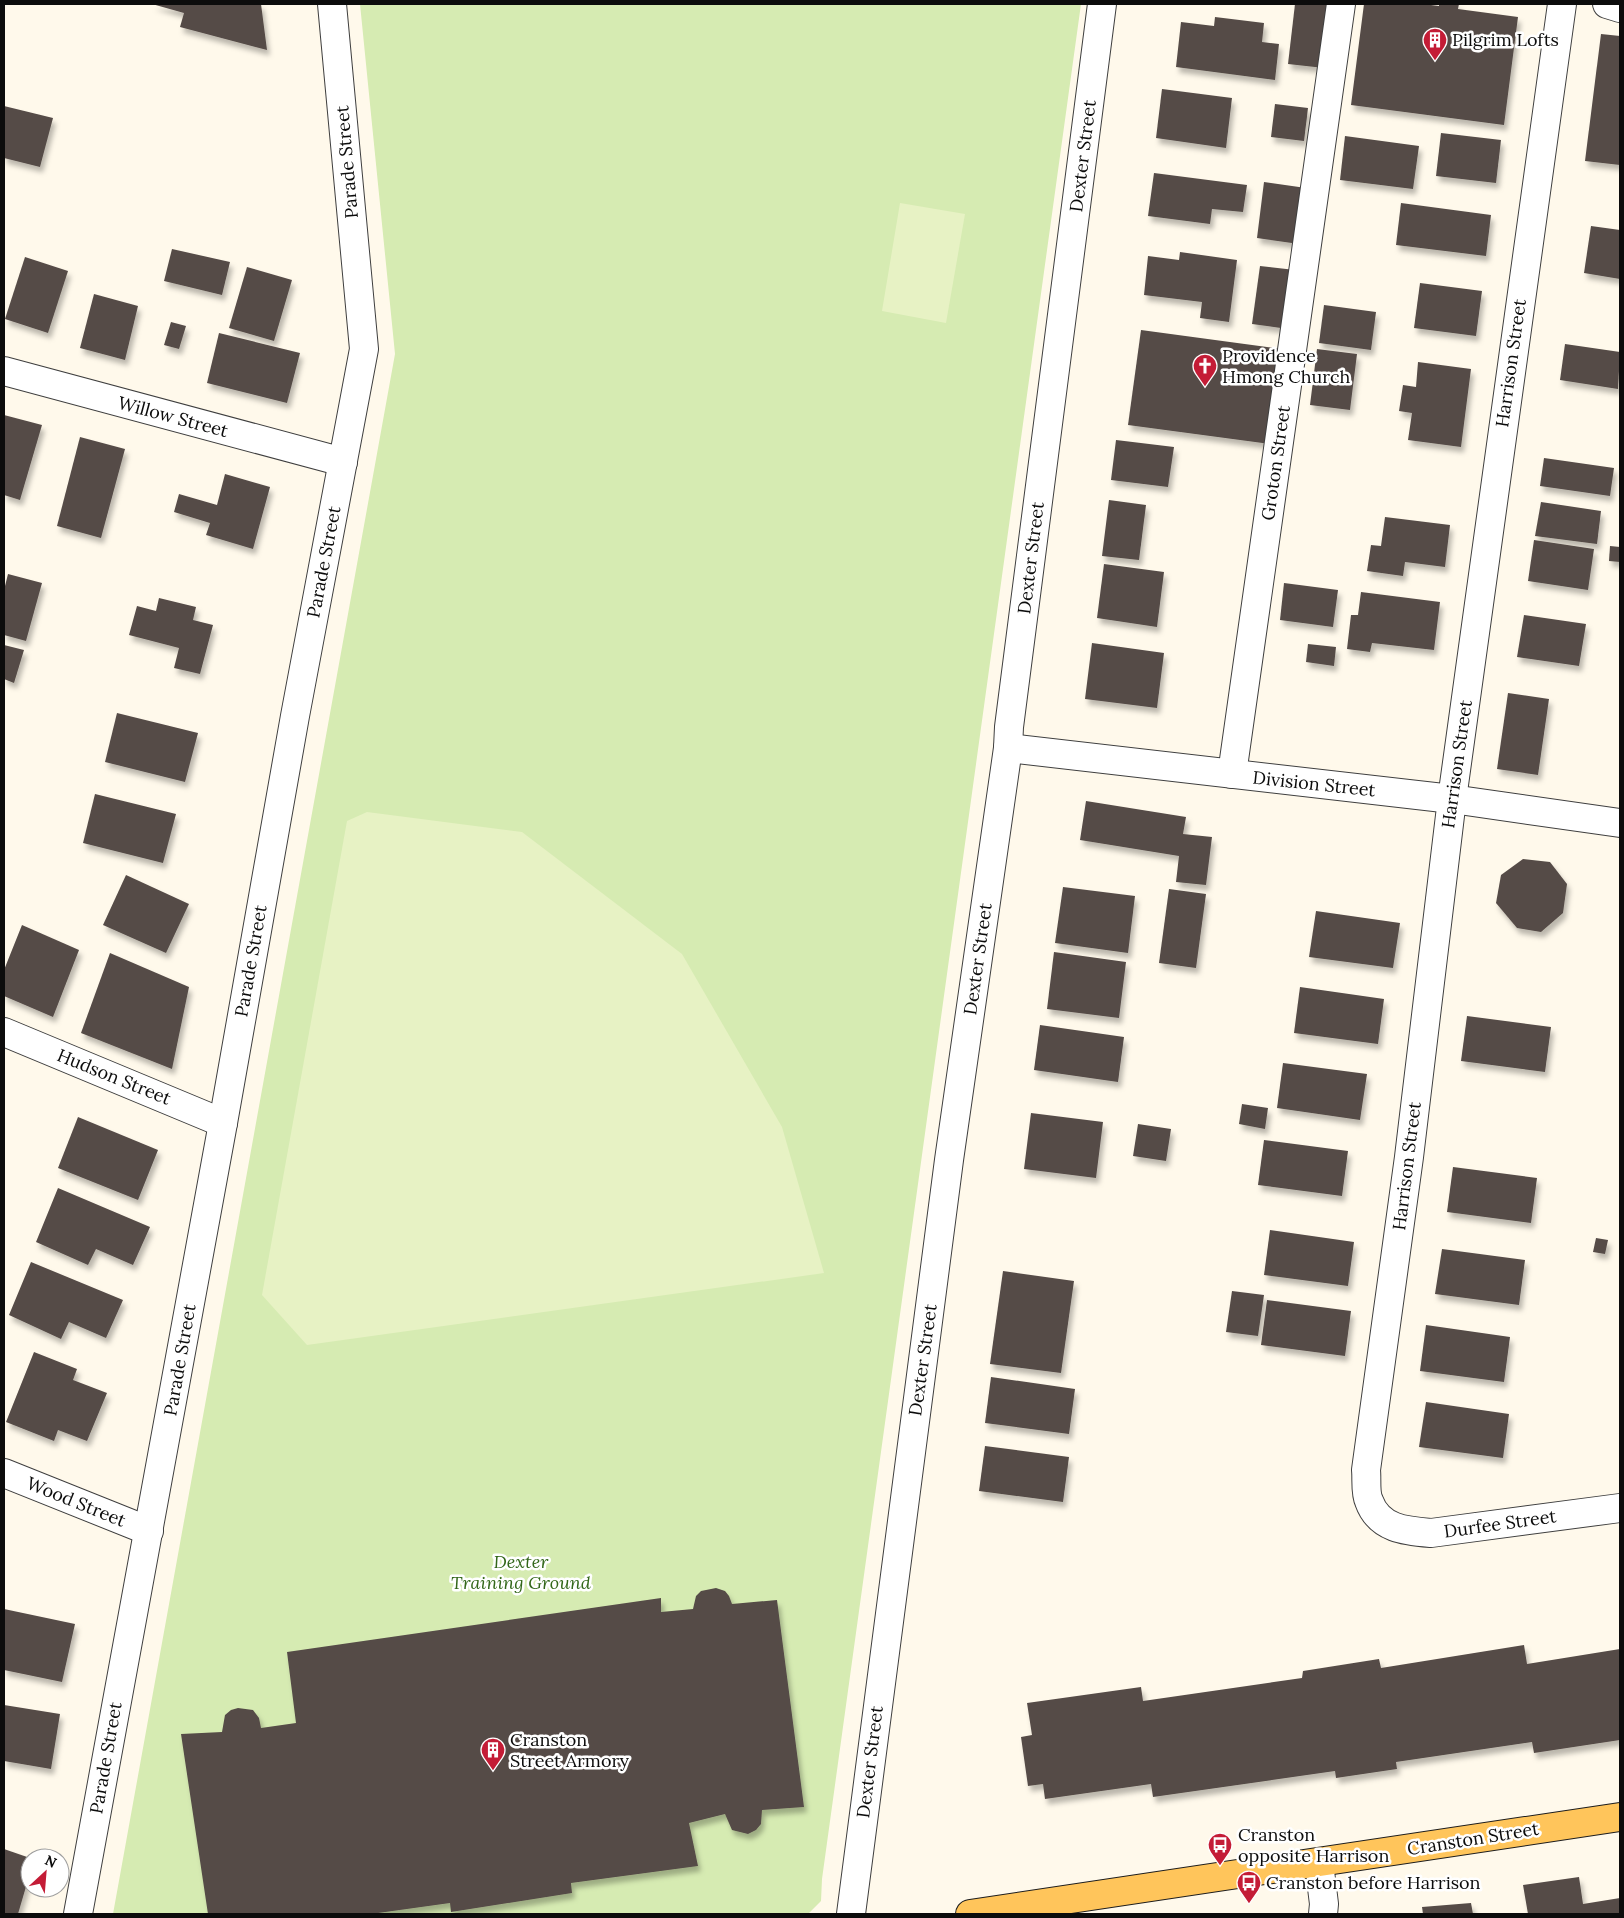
<svg xmlns="http://www.w3.org/2000/svg" width="1624" height="1918" font-family="Lora,serif">
<defs>
<filter id="shadow"><feDropShadow dx="3" dy="5.5" stdDeviation="2.5" flood-color="#0004"/></filter>
</defs>
<rect width="100%" height="100%" fill="#fff9eb"/>
<polygon fill="#d6ebb2" points="360,4 1081,4 822,1879 821,1901 809,1913 797,1914 113,1914 395,354"/>
<g fill="#e7f2c4">
<polygon points="900,203 965,214 946,323 882,311"/>
<polygon points="367,812 522,832 682,954 782,1127 824,1273 307,1345 262,1295 347,821"/>
</g>
<g fill="#554b47" filter="url(#shadow)">
<polygon points="152,4 261,4 267,50 180,27 184,13"/>
<polygon points="1295,4 1332,4 1324,68 1288,64"/>
<polygon points="1364,4 1423,4 1439,6 1439,4 1459,4 1458,9 1518,17 1504,125 1351,105"/>
<polygon points="1215,17 1264,23 1262,42 1279,44 1275,80 1176,67 1181,22 1214,26"/>
<polygon points="1601,34 1620,36 1620,165 1585,161"/>
<polygon points="1162,89 1232,98 1226,148 1156,138"/>
<polygon points="1275,104 1308,108 1304,141 1271,137"/>
<polygon points="4,106 53,118 40,167 4,158"/>
<polygon points="1441,133 1501,140 1496,183 1436,176"/>
<polygon points="1345,136 1419,146 1413,189 1340,180"/>
<polygon points="1154,173 1247,185 1243,212 1212,209 1210,224 1148,216"/>
<polygon points="1264,182 1306,188 1299,244 1257,238"/>
<polygon points="1401,203 1491,215 1486,256 1396,245"/>
<polygon points="1591,226 1620,230 1620,279 1584,273"/>
<polygon points="172,249 230,262 222,295 164,281"/>
<polygon points="1180,252 1237,260 1229,322 1200,318 1202,302 1144,295 1148,256 1179,260"/>
<polygon points="25,257 68,271 48,333 5,319"/>
<polygon points="1260,266 1295,270 1288,329 1252,324"/>
<polygon points="247,267 292,280 274,341 229,328"/>
<polygon points="1420,283 1482,291 1476,336 1414,328"/>
<polygon points="94,294 138,306 125,360 80,348"/>
<polygon points="1324,305 1376,312 1371,350 1319,343"/>
<polygon points="171,322 186,326 179,349 164,345"/>
<polygon points="1141,330 1282,349 1270,444 1128,425"/>
<polygon points="219,333 300,353 287,403 207,383"/>
<polygon points="1565,344 1620,352 1618,389 1560,380"/>
<polygon points="1317,349 1357,354 1350,410 1310,405"/>
<polygon points="1418,362 1471,369 1461,447 1408,440 1412,413 1399,411 1403,385 1416,387"/>
<polygon points="4,415 42,425 20,500 4,495"/>
<polygon points="80,437 125,449 101,538 57,526"/>
<polygon points="1116,440 1174,447 1168,487 1111,480"/>
<polygon points="1544,458 1614,468 1610,496 1540,486"/>
<polygon points="225,474 270,487 253,549 206,535 210,523 174,512 179,494 217,505"/>
<polygon points="1109,500 1146,505 1139,560 1102,556"/>
<polygon points="1541,502 1601,511 1597,544 1535,536"/>
<polygon points="1385,517 1450,525 1445,567 1405,562 1403,576 1367,571 1371,545 1381,546"/>
<polygon points="1534,540 1594,549 1588,590 1528,581"/>
<polygon points="1610,546 1620,547 1620,562 1609,561"/>
<polygon points="1104,564 1164,572 1157,627 1097,618"/>
<polygon points="8,574 42,583 26,641 4,635 4,590"/>
<polygon points="1284,583 1338,590 1333,627 1280,620"/>
<polygon points="1361,592 1440,602 1434,650 1372,643 1370,652 1347,649 1351,615 1358,615"/>
<polygon points="159,598 196,607 193,620 213,625 200,674 174,668 179,648 129,635 137,606 156,611"/>
<polygon points="1524,615 1586,624 1579,666 1517,657"/>
<polygon points="1092,643 1164,653 1157,708 1085,699"/>
<polygon points="1308,644 1336,647 1334,666 1306,662"/>
<polygon points="4,645 24,650 14,683 4,679"/>
<polygon points="1508,693 1549,699 1538,775 1497,769"/>
<polygon points="117,713 198,733 185,782 105,762"/>
<polygon points="95,794 176,814 163,863 83,843"/>
<polygon points="1086,801 1186,817 1183,834 1212,837 1206,885 1176,882 1179,856 1080,840"/>
<polygon points="1523,859 1550,862 1567,884 1563,913 1541,932 1517,928 1496,903 1501,875"/>
<polygon points="126,875 189,904 166,953 103,925"/>
<polygon points="1063,887 1135,896 1128,953 1055,943"/>
<polygon points="1169,889 1206,894 1196,968 1159,963"/>
<polygon points="1316,911 1400,923 1393,968 1309,957"/>
<polygon points="22,925 79,950 53,1017 4,996 4,970"/>
<polygon points="1054,952 1126,962 1119,1018 1047,1009"/>
<polygon points="110,953 189,987 172,1069 81,1033"/>
<polygon points="1300,987 1384,999 1378,1044 1294,1033"/>
<polygon points="1467,1016 1551,1027 1545,1072 1461,1061"/>
<polygon points="1040,1025 1124,1037 1118,1082 1034,1070"/>
<polygon points="1283,1063 1367,1074 1360,1120 1277,1108"/>
<polygon points="1242,1104 1268,1108 1265,1129 1239,1124"/>
<polygon points="1031,1113 1103,1122 1096,1178 1024,1169"/>
<polygon points="78,1117 158,1150 138,1200 58,1168"/>
<polygon points="1138,1124 1171,1129 1166,1161 1133,1156"/>
<polygon points="1264,1140 1348,1151 1342,1196 1258,1185"/>
<polygon points="1453,1167 1537,1178 1531,1223 1447,1212"/>
<polygon points="58,1188 150,1227 133,1265 96,1249 88,1265 36,1242"/>
<polygon points="1270,1230 1354,1242 1348,1286 1264,1275"/>
<polygon points="1596,1238 1608,1240 1605,1254 1593,1252"/>
<polygon points="1442,1249 1525,1260 1519,1305 1435,1294"/>
<polygon points="31,1262 123,1300 106,1338 69,1322 61,1339 9,1315"/>
<polygon points="1003,1271 1074,1281 1061,1373 990,1364"/>
<polygon points="1232,1291 1264,1295 1258,1336 1226,1332"/>
<polygon points="1267,1300 1351,1311 1345,1356 1261,1345"/>
<polygon points="1426,1325 1510,1337 1504,1382 1420,1371"/>
<polygon points="34,1352 77,1369 73,1380 107,1393 87,1441 58,1430 54,1441 6,1422"/>
<polygon points="991,1377 1075,1389 1069,1434 985,1423"/>
<polygon points="1426,1402 1509,1414 1503,1458 1419,1447"/>
<polygon points="985,1446 1069,1457 1063,1502 979,1491"/>
<polygon points="716,1588 725,1591 729,1596 732,1604 777,1600 804,1807 762,1810 761,1824 756,1830 748,1834 732,1830 725,1814 689,1823 698,1866 571,1883 572,1893 451,1912 450,1903 371,1914 208,1914 181,1734 222,1732 225,1715 231,1710 238,1708 253,1710 259,1718 261,1728 296,1723 287,1652 661,1598 661,1612 693,1609 696,1596 701,1591"/>
<polygon points="4,1609 75,1624 62,1682 4,1670"/>
<polygon points="1524,1645 1527,1664 1620,1649 1620,1740 1534,1753 1532,1742 1396,1762 1397,1769 1336,1778 1335,1771 1153,1797 1151,1784 1045,1799 1043,1784 1028,1786 1021,1737 1032,1735 1027,1703 1141,1687 1143,1701 1302,1678 1303,1671 1379,1659 1381,1668"/>
<polygon points="4,1705 60,1714 51,1769 4,1761"/>
<polygon points="4,1849 30,1858 30,1873 18,1914 4,1914"/>
<polygon points="1579,1877 1583,1904 1620,1898 1620,1914 1528,1914 1523,1885"/>
<polygon points="1471,1903 1473,1914 1423,1914 1422,1907"/>
</g>
<g fill="none" stroke-linecap="round" stroke-linejoin="round">
<defs>
<g id="minor">
<path d="M1562,4L1452,799L1409,1157L1366,1470C1367,1479 1365,1493 1369,1501C1379,1529 1406,1531 1431,1533L1620,1508"/>
<polyline points="1607,4 1620,8"/>
<polyline points="4,371 343,462"/>
<polyline points="1008,748 1452,799 1620,823"/>
<polyline points="1232,774 1341,4"/>
<polyline points="4,1032 223,1123"/>
<polyline points="4,1473 149,1531"/>
<polyline points="1319,1863 1324,1904 1323,1914"/>
<polyline points="78,1914 223,1123 295,716 364,349 332,4"/>
<polyline points="851,1914 949,1160 1008,748 1009,727 1102,4"/>
</g>
<polyline id="major" points="970,1914 1620,1817"/>
</defs>
<use href="#minor" stroke="#3f3f3f" stroke-width="30"/>
<use href="#major" stroke="#1d1d1d" stroke-width="30"/>
<use href="#minor" stroke="#fff" stroke-width="28"/>
<use href="#major" stroke="#ffc55b" stroke-width="28"/>
</g>
<defs>
<symbol id="building-pin" viewBox="-11 -11 22 30"><path d="M0 17L-7.5 6A9.5 9.5 0 1 1 7.5 6Z" fill="#c41c36" stroke="#fff"/><path d="M-4-6H4V6H1V3H-1V6H-4ZM-2.5-4.3h1.7v1.8h-1.7ZM.8-4.3h1.7v1.8H.8ZM-2.5-1h1.7V.8h-1.7ZM.8-1h1.7V.8H.8Z" fill="#fff"/></symbol>
<symbol id="church-pin" viewBox="-11 -11 22 30"><path d="M0 17L-7.5 6A9.5 9.5 0 1 1 7.5 6Z" fill="#c41c36" stroke="#fff"/><path d="M-1.2-6h2.4v3.5h3.3v2.4h-3.3V6h-2.4V-.1h-3.3v-2.4h3.3Z" fill="#fff"/></symbol>
<symbol id="bus-pin" viewBox="-11 -11 22 30"><path d="M0 17L-7.5 6A9.5 9.5 0 1 1 7.5 6Z" fill="#c41c36" stroke="#fff"/><path d="M-5-6H5V4H4V6H2V4H-2V6H-4V4H-5ZM-3.5-4V0h7V-4ZM-3.5 1.2v1.5H-2V1.2ZM2 1.2v1.5H3.5V1.2Z" fill="#fff"/></symbol>
</defs>
<g fill-rule="evenodd">
<use href="#building-pin" x="1421" y="26" width="28" height="38"/>
<use href="#church-pin" x="1191" y="352" width="28" height="38"/>
<use href="#building-pin" x="479" y="1736" width="28" height="38"/>
<use href="#bus-pin" x="1206" y="1831" width="28" height="38"/>
<use href="#bus-pin" x="1235" y="1869" width="28" height="38"/>
</g>
<g text-anchor="middle" stroke-width="5" stroke-linejoin="round" paint-order="stroke">
<g font-size="18" fill="#0c0c0c" stroke="#fff" text-anchor="start">
<text x="1452" y="46">Pilgrim Lofts</text>
<text x="1222" y="362">Providence<tspan x="1222" dy="21">Hmong Church</tspan></text>
<text x="510" y="1746">Cranston<tspan x="510" dy="21">Street Armory</tspan></text>
<text x="1238" y="1841">Cranston<tspan x="1238" dy="21">opposite Harrison</tspan></text>
<text x="1266" y="1889">Cranston before Harrison</text>
</g>
<g font-size="18" fill="#0c0c0c" stroke="#fff">
<text transform="translate(1083 156) rotate(-83)" y="6">Dexter Street</text>
<text transform="translate(347 162) rotate(-95)" y="6">Parade Street</text>
<text transform="translate(1511 363) rotate(-82)" y="6">Harrison Street</text>
<text transform="translate(173 417) rotate(15)" y="6">Willow Street</text>
<text transform="translate(1276 463) rotate(-82)" y="6">Groton Street</text>
<text transform="translate(1031 558) rotate(-83)" y="6">Dexter Street</text>
<text transform="translate(324 562) rotate(-79)" y="6">Parade Street</text>
<text transform="translate(1457 764) rotate(-82)" y="6">Harrison Street</text>
<text transform="translate(1314 784) rotate(6)" y="6">Division Street</text>
<text transform="translate(978 959) rotate(-82)" y="6">Dexter Street</text>
<text transform="translate(251 961) rotate(-80)" y="6">Parade Street</text>
<text transform="translate(114 1077) rotate(22)" y="6">Hudson Street</text>
<text transform="translate(1407 1166) rotate(-83)" y="6">Harrison Street</text>
<text transform="translate(180 1360) rotate(-80)" y="6">Parade Street</text>
<text transform="translate(923 1360) rotate(-82)" y="6">Dexter Street</text>
<text transform="translate(76 1502) rotate(22)" y="6">Wood Street</text>
<text transform="translate(1500 1524) rotate(-8)" y="6">Durfee Street</text>
<text transform="translate(106 1758) rotate(-80)" y="6">Parade Street</text>
<text transform="translate(870 1762) rotate(-83)" y="6">Dexter Street</text>
<text transform="translate(1473 1839) rotate(-9)" y="6">Cranston Street</text>
</g>
<g font-size="18" font-style="italic" fill="#326719" stroke="#fff">
<text x="521" y="1568">Dexter<tspan x="521" dy="21">Training Ground</tspan></text>
</g>
</g>
<rect width="1624" height="1918" fill="none" stroke="#0c0c0c" stroke-width="10"/>
<g transform="translate(45 1873) rotate(26)"><circle r="24" fill="#ffffff" stroke="#9e9e9e"/>
<path d="M0-4L9 19L0 12L-9 19Z" fill="#c41c36"/>
<text y="-8" font-size="14" font-weight="bold" text-anchor="middle" fill="#0c0c0c">N</text>
</g>
</svg>
